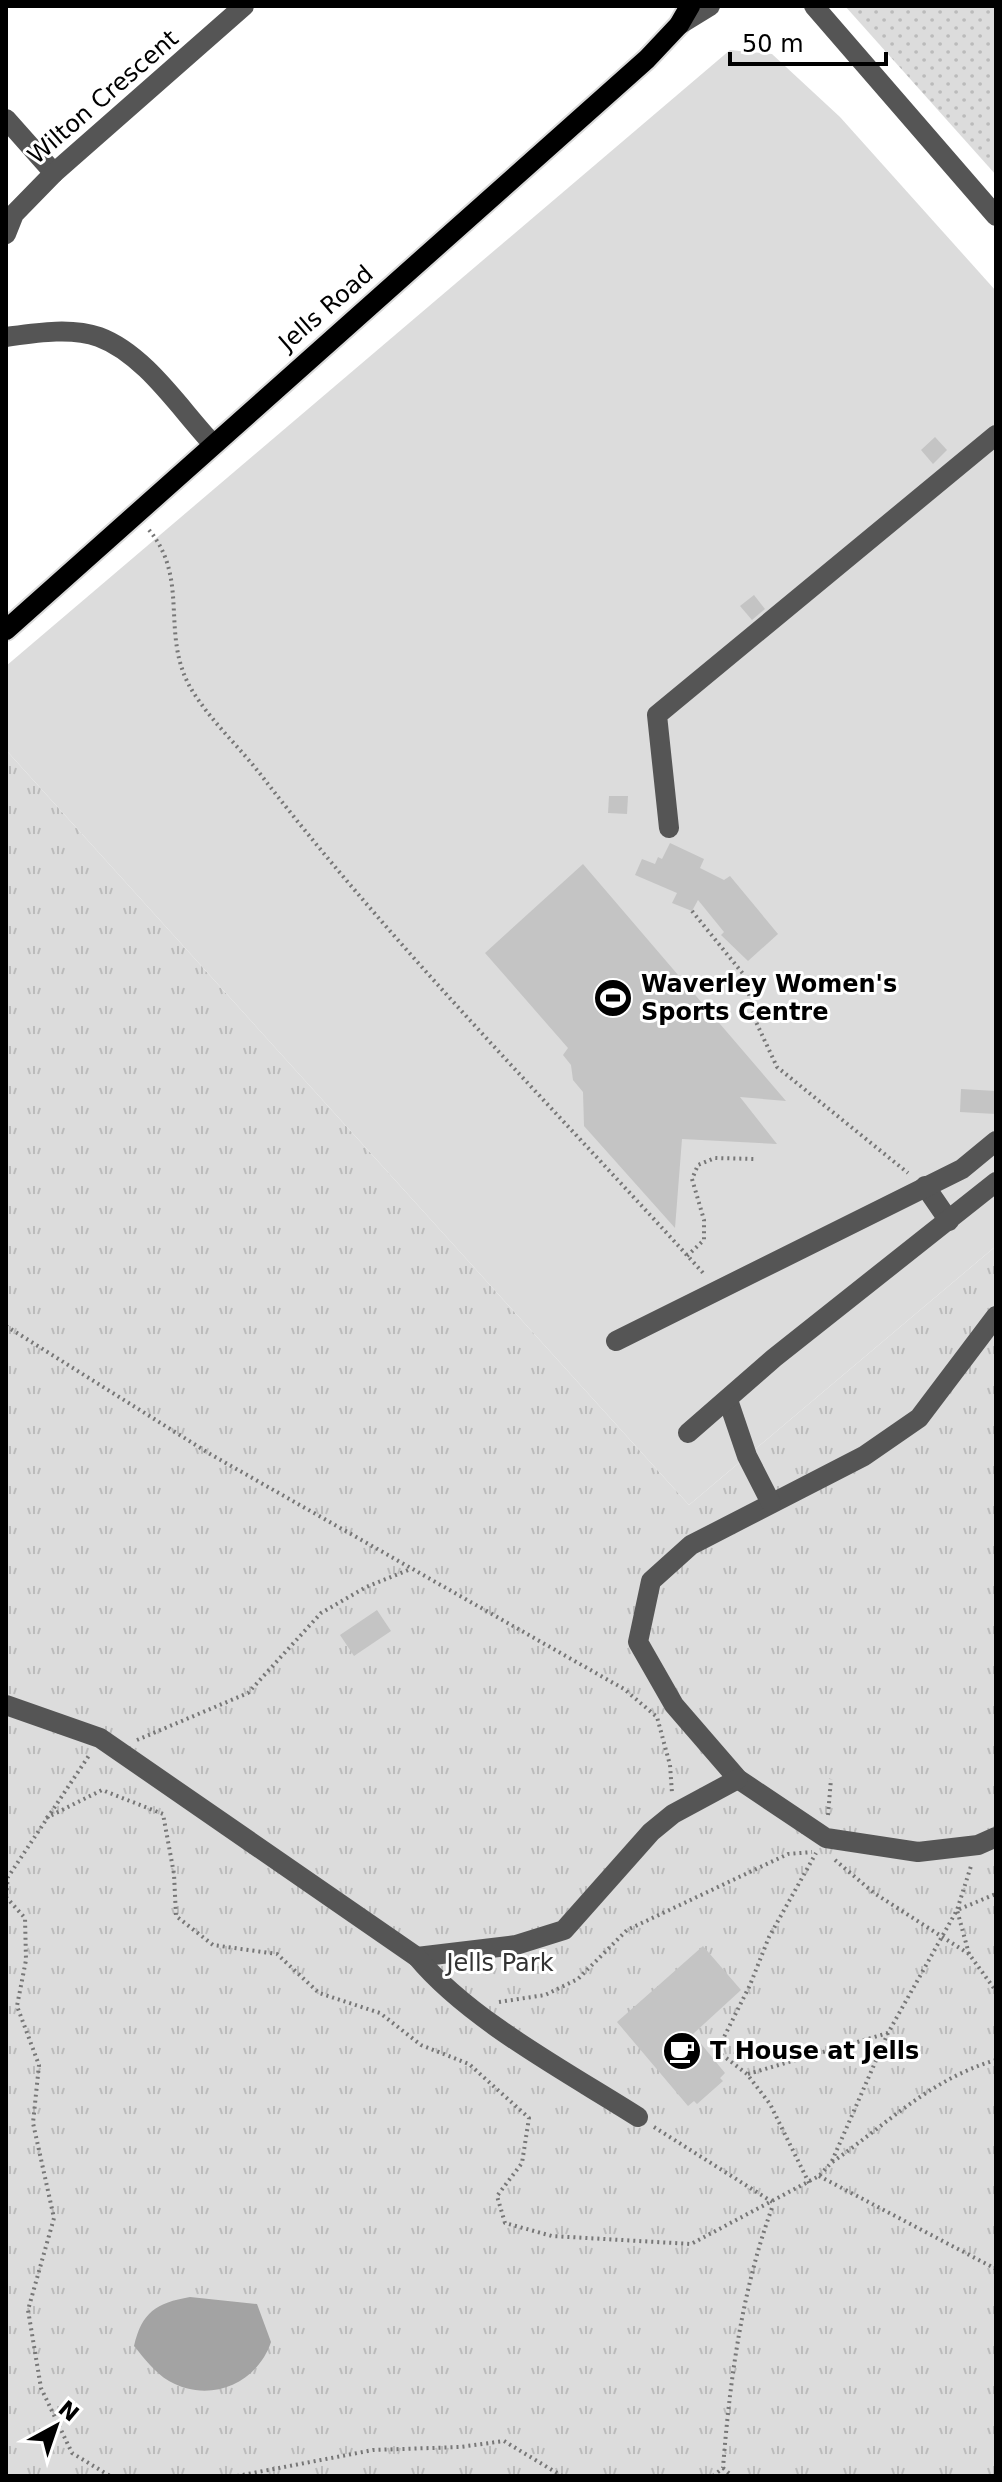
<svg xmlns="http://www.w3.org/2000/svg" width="1002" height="2482" font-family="'DejaVu Sans',sans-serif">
<defs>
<pattern id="grass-dots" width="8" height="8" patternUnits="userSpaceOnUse" patternTransform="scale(2)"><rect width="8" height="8" fill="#dcdcdc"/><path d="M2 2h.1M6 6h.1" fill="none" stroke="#bbb" stroke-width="1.8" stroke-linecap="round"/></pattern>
<pattern id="park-tufts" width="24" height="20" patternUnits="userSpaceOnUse" patternTransform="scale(2)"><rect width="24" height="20" fill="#dcdcdc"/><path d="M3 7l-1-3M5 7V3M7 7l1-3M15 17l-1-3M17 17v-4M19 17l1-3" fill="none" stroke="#bbb"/></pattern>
</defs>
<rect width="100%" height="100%" fill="#fff"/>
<polygon fill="url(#grass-dots)" points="845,6 996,6 996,175"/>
<polygon fill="url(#park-tufts)" points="6,750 689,1505 996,1246 996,2476 6,2476"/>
<polygon fill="#dcdcdc" points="730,50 772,54 840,117 996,291 996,1246 689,1505 6,750 6,666"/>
<path fill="#a3a3a3" d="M190,2297L257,2304L271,2342C257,2384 209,2404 169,2381C155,2373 144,2358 134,2346C142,2312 156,2303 190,2297Z"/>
<g fill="#c4c4c4">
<polygon points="935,437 947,450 933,464 921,450"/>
<polygon points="754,595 765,609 752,620 740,606"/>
<polygon points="609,796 628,796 627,814 608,813"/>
<polygon points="670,843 704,859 700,868 724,880 730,876 778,934 748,961 721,935 724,932 698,900 692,911 672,903 677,893 635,875 642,859 655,864 658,857 662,859"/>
<polygon points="583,864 786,1101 740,1097 777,1144 682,1139 675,1228 584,1126 583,1092 573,1080 571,1065 563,1055 568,1048 485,953"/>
<polygon points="961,1089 996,1091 996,1114 960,1112"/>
<polygon points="377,1610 391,1631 354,1656 340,1635"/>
<polygon points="703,1946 741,1990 693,2034 725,2073 720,2078 723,2081 697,2104 694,2101 688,2106 617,2022"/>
</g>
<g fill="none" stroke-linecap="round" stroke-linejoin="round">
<defs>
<polyline id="major" points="6,630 647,59 679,25 690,6"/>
</defs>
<use href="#major" stroke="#dbdbdb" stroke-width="24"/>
<g stroke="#777" stroke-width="4" stroke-dasharray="2 4" stroke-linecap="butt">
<path d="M149,530C192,581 157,639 195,695C214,724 240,748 261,775C396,950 555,1109 704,1274"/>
<polyline points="692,911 744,975 756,1022 777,1067 908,1173"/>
<polyline points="687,1256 704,1240 704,1220 692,1179 698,1165 715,1158 755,1159"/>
<polyline points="6,1326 210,1454 624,1689 657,1717 670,1765 672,1793"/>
<polyline points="137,1740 248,1693 321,1613 366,1587 411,1569"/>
<polyline points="828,1815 831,1779"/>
<path d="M46,1818L102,1790L163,1814L174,1874L176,1916L213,1945L277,1954L319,1993L380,2013L421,2045L469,2064L529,2118L522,2163L497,2196L505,2223L552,2236L691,2244L819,2176L831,2163C886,2125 930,2079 996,2060"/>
<polyline points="835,1860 874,1893 969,1954 996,1991"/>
<polyline points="6,1896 8,1877 90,1754"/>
<polyline points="6,1897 25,1918 26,1960 17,2006 39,2065 33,2123 54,2218 28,2310 41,2388 72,2453 110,2476"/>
<polyline points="969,1954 957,1910 996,1894"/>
<polyline points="499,2002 545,1995 578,1979 627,1930 788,1854 812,1852"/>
<polyline points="748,2074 888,2033"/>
<polyline points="654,2127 774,2203"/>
<polyline points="832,2161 888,2033 957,1910 971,1866"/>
<polyline points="819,2176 996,2269"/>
<polyline points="809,2183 770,2104 747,2074 717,2051 750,1985 769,1937 816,1853"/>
<polyline points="723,2468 732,2476"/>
<polyline points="237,2476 373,2450 460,2447 504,2441 562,2476"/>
<path d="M713,2476L723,2468C730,2378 742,2290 773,2205"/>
</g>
<g stroke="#555" stroke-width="20">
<polyline points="814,6 996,216"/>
<polyline points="679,25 710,6"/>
<polyline points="6,119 54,173"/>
<polyline points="6,234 14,214 54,173 244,6"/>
<path d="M6,337C35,333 71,327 99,337C145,354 180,409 212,443"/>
<polyline points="669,828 657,715 996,435"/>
<polyline points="925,1186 949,1221"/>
<polyline points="996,1316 919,1418 864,1456 691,1545 651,1581 638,1642 674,1705 738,1779 826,1838 918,1852 978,1845 996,1837"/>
<polyline points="616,1341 962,1169 996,1141"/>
<polyline points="728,1400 747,1456 771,1503"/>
<polyline points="688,1433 774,1358 996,1182"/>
<polyline points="6,1705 100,1738 417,1957 516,1945 564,1930 651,1832 673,1814 738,1779"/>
<path d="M417,1957C469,2020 569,2073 638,2117"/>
</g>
<use href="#major" stroke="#000" stroke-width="20"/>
</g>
<defs>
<symbol id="stadium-disc" viewBox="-11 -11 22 22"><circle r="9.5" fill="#000" stroke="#fff"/><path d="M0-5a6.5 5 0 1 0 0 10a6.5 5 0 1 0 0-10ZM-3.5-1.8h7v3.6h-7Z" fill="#fff"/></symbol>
<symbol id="cafe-disc" viewBox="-11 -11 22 22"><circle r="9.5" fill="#000" stroke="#fff"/><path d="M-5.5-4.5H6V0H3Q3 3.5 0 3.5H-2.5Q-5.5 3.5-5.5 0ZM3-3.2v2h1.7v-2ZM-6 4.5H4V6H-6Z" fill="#fff"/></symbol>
</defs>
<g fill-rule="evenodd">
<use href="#stadium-disc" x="591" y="976" width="44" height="44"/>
<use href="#cafe-disc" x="660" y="2029" width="44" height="44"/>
</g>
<g text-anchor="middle" stroke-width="6" stroke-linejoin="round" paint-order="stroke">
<g font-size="24" fill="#000" stroke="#fff">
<text transform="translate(103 97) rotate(-41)" y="8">Wilton Crescent</text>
<text transform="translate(326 308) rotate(-41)" y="8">Jells Road</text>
</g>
<g font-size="24" font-weight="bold" fill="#000" stroke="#fff" text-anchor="start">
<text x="641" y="992">Waverley Women's<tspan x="641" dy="28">Sports Centre</tspan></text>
<text x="710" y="2059">T House at Jells</text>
</g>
<g font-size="24" fill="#333" stroke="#fff">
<text x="500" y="1971">Jells Park</text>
</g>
</g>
<rect width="1002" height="2482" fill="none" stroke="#000000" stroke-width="16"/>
<g transform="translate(56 2426) rotate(40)" stroke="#ffffff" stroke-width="6" paint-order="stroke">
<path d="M0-6L14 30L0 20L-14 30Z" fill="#000000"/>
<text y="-12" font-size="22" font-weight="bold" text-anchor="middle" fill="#000000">N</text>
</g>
<path d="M730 52v12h156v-12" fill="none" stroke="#000000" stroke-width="4"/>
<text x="742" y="52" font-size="24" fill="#000000" stroke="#ffffff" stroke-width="6" paint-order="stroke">50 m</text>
</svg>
